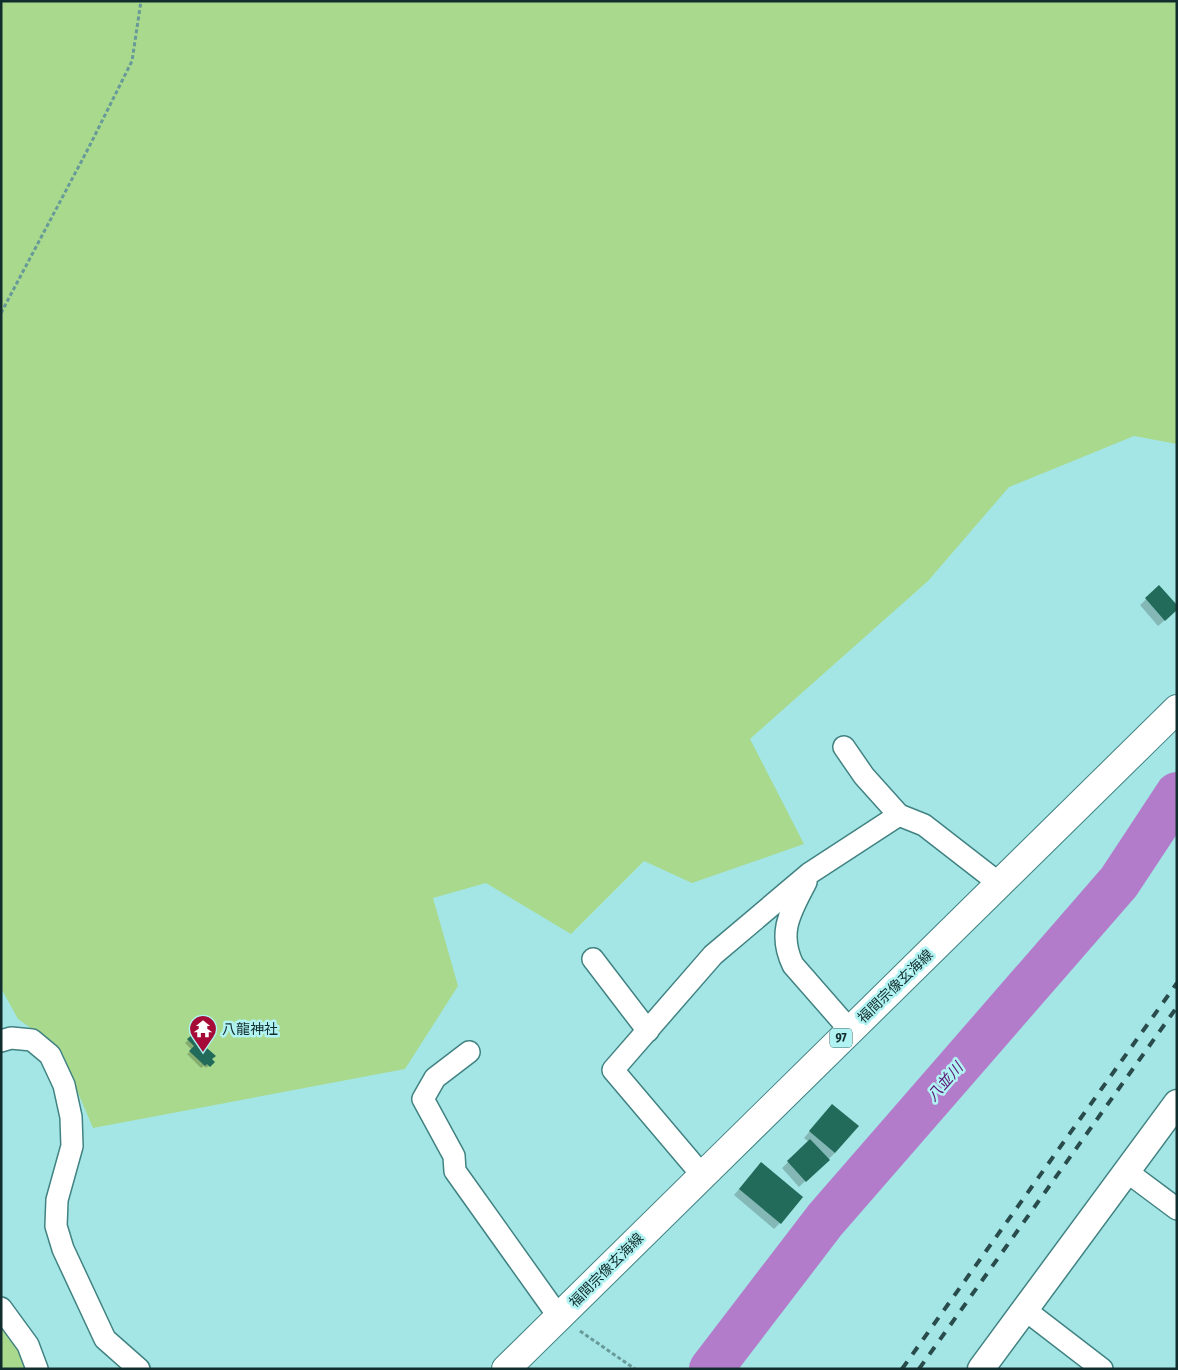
<svg xmlns="http://www.w3.org/2000/svg" width="1178" height="1370" font-family="'Fira Sans Condensed','Noto Sans JP',sans-serif">
<rect width="100%" height="100%" fill="#a4e6e5"/>
<g fill="#a8d98d">
<polygon points="1,1 1177,1 1177,444 1134,436 1009,487 928,581 750,739 804,844 692,883 644,861 571,934 486,883 433,898 458,986 405,1069 93,1128 59,1048 18,1019 1,988"/>
<polygon points="1,1320 19,1345 28,1369 1,1369"/>
</g>
<g fill="#0003">
<polygon points="1159,587 1172,614 1158,626 1140,605"/>
<polygon points="192,1036 213,1062 206,1068 204,1066 201,1068 187,1054 192,1050 185,1043"/>
<polygon points="826,1112 835,1153 799,1187 782,1168 809,1142 804,1138"/>
<polygon points="761,1163 780,1223 774,1229 734,1195"/>
</g>
<g fill="none" stroke-linecap="round" stroke-linejoin="round">
<polyline stroke="#b27cca" stroke-width="44" points="711,1369 825,1220 1119,882 1177,794"/>
</g>
<g fill="#226b5a">
<polygon points="1159,585 1177,605 1177,610 1165,621 1145,598"/>
<polygon points="192,1035 216,1056 212,1059 215,1062 210,1067 207,1064 205,1066 189,1051 194,1046 187,1039"/>
<polygon points="832,1104 859,1126 835,1153 809,1131"/>
<polygon points="810,1139 830,1160 806,1182 787,1161"/>
<polygon points="761,1162 803,1197 781,1224 739,1189"/>
</g>
<g fill="none" stroke-linecap="round" stroke-linejoin="round">
<defs>
<g id="minor">
<polyline points="844,747 864,776 899,815 924,825 1000,884"/>
<path d="M806,882C791,911 777,932 793,965L849,1029"/>
<polyline points="593,959 648,1031"/>
<polyline points="1,1041 11,1038 32,1040 50,1055 64,1085 71,1117 72,1146 57,1200 56,1226 63,1249 105,1339 139,1369"/>
<polyline points="469,1052 435,1078 423,1099 454,1156 455,1171 559,1317"/>
<polyline points="1126,1171 1177,1209"/>
<polyline points="702,1175 613,1070 713,955 810,873 899,815"/>
<polyline points="1,1308 28,1345 37,1369"/>
<polyline points="1024,1309 1102,1369"/>
</g>
<polyline id="tertiary" points="981,1369 1177,1103"/>
<polyline id="primary" points="506,1369 1177,709"/>
</defs>
<use href="#minor" stroke="#418282" stroke-width="24"/>
<use href="#tertiary" stroke="#418282" stroke-width="29"/>
<use href="#primary" stroke="#418282" stroke-width="30"/>
<g stroke="#689a99" stroke-width="3" stroke-dasharray="4 2.5" stroke-linecap="butt">
<polyline points="1,313 89,147 132,61 141,1"/>
<polyline points="580,1331 635,1369"/>
</g>
<use href="#minor" stroke="#fff" stroke-width="21"/>
<use href="#tertiary" stroke="#fff" stroke-width="26"/>
<use href="#primary" stroke="#fff" stroke-width="28"/>
<g stroke="#294b4b" stroke-width="4" stroke-dasharray="9 9" stroke-linecap="butt">
<polyline points="902,1369 1177,983"/>
<polyline points="919,1369 1177,1007"/>
</g>
</g>
<defs>
<symbol id="temple-pin" viewBox="-11 -11 22 30"><path d="M0 17L-7.5 6A9.5 9.5 0 1 1 7.5 6Z" fill="#a60b37" stroke="#b0f3f2"/><path d="M0-6L5-2H3V0L6.5 2.5H4V6H1.5V3h-3V6H-4V2.5H-6.5L-3 0V-2H-5Z" fill="#fff"/></symbol>
</defs>
<g fill-rule="evenodd">
<use href="#temple-pin" x="187" y="1013" width="32" height="43"/>
</g>
<g text-anchor="middle" stroke-width="5" stroke-linejoin="round" paint-order="stroke">
<rect fill="#b0f3f2" stroke="#416868" stroke-width="1" x="830" y="1028.5" width="22" height="19" rx="4"/>
<g font-size="12" font-weight="bold" fill="#122d2d">
<text x="841" y="1042">97</text>
</g>
<g font-size="14" fill="#122d2d" stroke="#b0f3f2">
<text transform="translate(895 986) rotate(-44)" y="5">福間宗像玄海線</text>
<text transform="translate(606 1270) rotate(-45)" y="5">福間宗像玄海線</text>
</g>
<g font-size="14" fill="#122d2d" stroke="#b0f3f2" text-anchor="start">
<text x="222" y="1034">八龍神社</text>
</g>
<g font-size="15" font-style="italic" fill="#5a1373" stroke="#b0f3f2">
<text transform="translate(945 1082) rotate(-49)" y="5">八並川</text>
</g>
</g>
<rect width="1178" height="1370" fill="none" stroke="#122d2d" stroke-width="5"/>
</svg>
